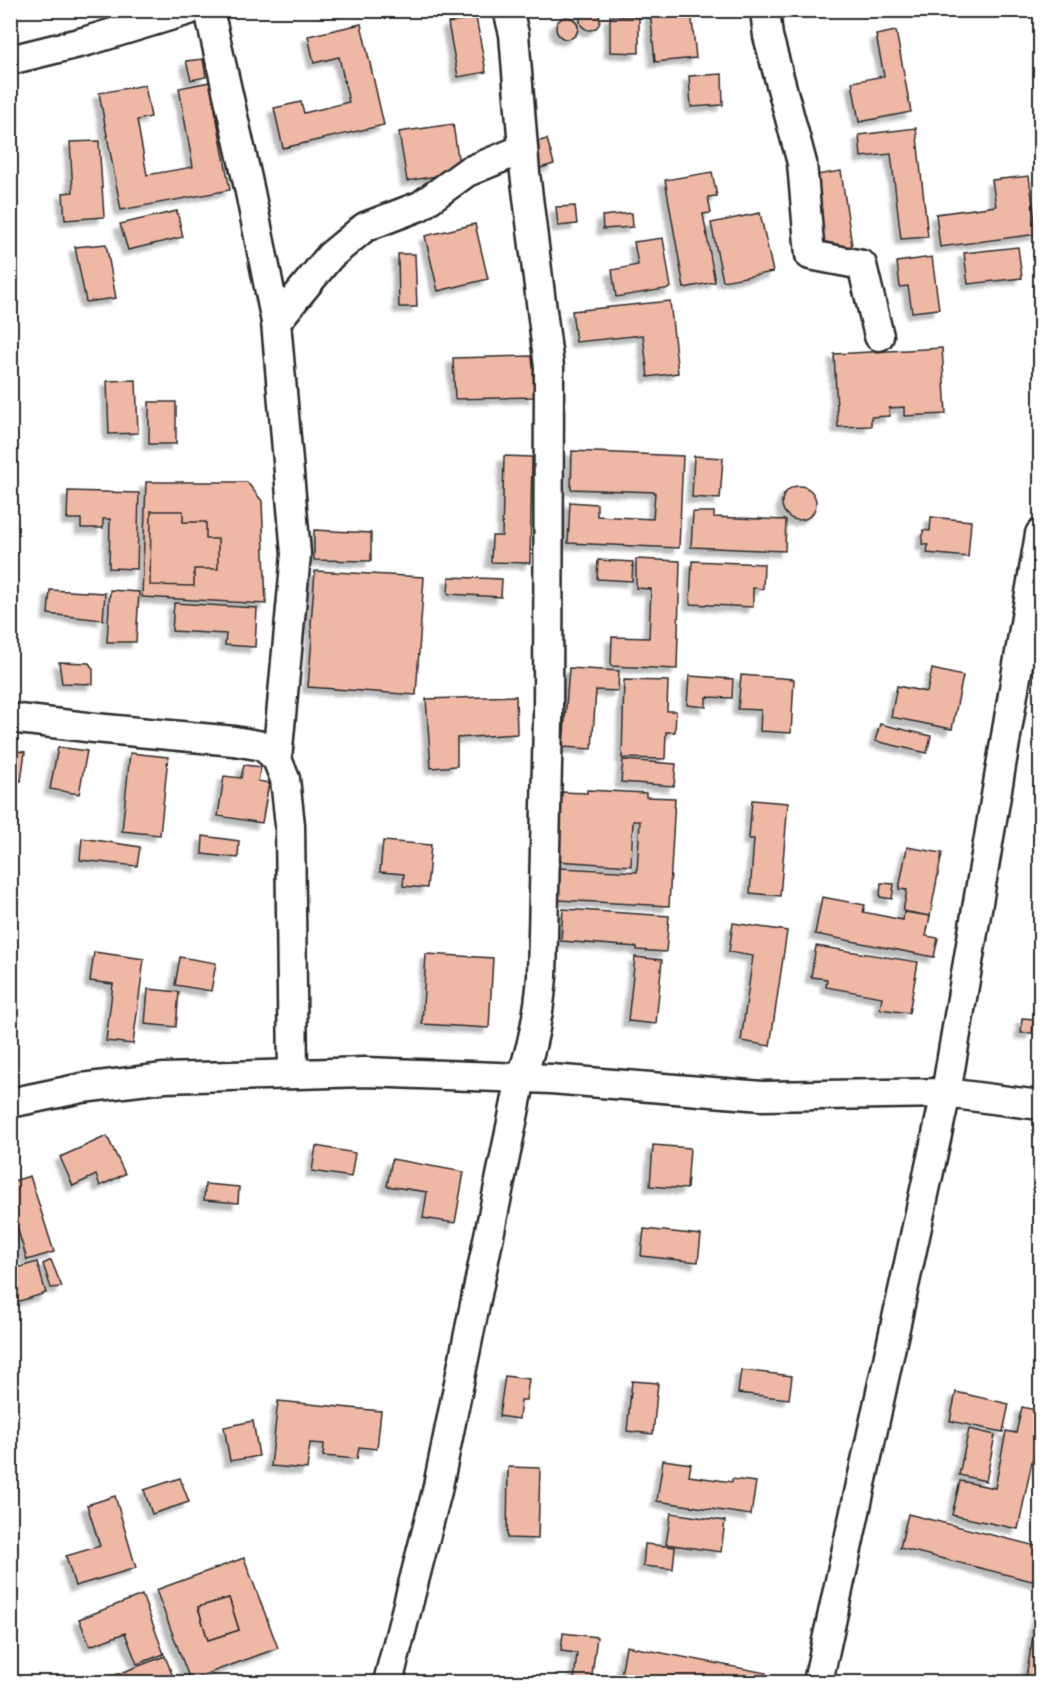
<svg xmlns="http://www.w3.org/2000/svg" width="1051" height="1693" font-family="'Gochi Hand',sans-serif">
<defs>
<filter id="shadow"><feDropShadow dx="-5.5" dy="5.5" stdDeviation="1.5" flood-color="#0004"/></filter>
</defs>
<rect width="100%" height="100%" fill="#fff"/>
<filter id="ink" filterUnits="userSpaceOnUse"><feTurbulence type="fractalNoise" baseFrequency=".0167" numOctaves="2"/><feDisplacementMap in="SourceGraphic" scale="12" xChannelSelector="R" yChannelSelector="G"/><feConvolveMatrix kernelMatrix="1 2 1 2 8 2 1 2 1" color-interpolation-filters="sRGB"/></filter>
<g filter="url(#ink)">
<g fill="#efb8a5" stroke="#2b2b2b" stroke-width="1.5" fill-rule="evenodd" filter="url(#shadow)">
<polygon points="650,10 691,10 696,58 655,62"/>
<circle cx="590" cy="20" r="10"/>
<polygon points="610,16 639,16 639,53 610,52"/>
<polygon points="476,17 486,72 458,77 448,23"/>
<circle cx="567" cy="28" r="11"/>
<polygon points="361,24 384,125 283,148 274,108 301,102 304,113 349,102 339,57 314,63 308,36"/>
<polygon points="896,31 911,112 859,122 852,82 884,76 876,35"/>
<polygon points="203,59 206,77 191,80 186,61"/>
<polygon points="722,74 723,105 691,107 689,76"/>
<polygon points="210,82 230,190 121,210 99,93 145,85 151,117 137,120 147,175 193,167 179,88"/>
<polygon points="453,124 460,172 407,181 399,132"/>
<polygon points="916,128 928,237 901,239 891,154 861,157 859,135"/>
<polygon points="547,139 554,164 540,168 533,143"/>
<polygon points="99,141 104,217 65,220 63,193 73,192 70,142"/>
<polygon points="841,171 852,246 821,251 810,176"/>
<polygon points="712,172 717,196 708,197 711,213 703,214 715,282 684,288 665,180"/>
<polygon points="1029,176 1037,234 940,247 936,214 996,206 992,180"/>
<polygon points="575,206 577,224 558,226 556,207"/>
<polygon points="177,211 183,237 128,250 120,224"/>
<polygon points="632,213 633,227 603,229 602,216"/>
<polygon points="760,213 773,272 723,281 711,223"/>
<polygon points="475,224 488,279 438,291 425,236"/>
<polygon points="663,238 671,288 616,297 612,270 638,265 634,242"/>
<polygon points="106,244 116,298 86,302 75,247"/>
<polygon points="1018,247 1022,278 968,284 964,253"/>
<polygon points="398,254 415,254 417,307 399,307"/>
<polygon points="932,257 939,309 912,312 908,286 900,287 897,262"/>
<polygon points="670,301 678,373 648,377 643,335 576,342 572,311"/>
<polygon points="942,348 946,414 904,416 904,407 889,408 890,416 871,417 871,426 838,427 834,354"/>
<polygon points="533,356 534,397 455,399 453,358"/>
<polygon points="136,380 138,433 109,434 107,381"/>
<rect x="149" y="402" width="27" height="42"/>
<polygon points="572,451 683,456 679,548 568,543 570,502 597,504 597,516 653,519 655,492 571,489"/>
<polygon points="504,456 532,457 530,563 491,562 492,536 502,536"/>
<polygon points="694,456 723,458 720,499 692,497"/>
<polygon points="146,482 247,482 262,501 266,604 142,597"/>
<circle cx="799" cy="503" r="17"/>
<polygon points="68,491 139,493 137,569 109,568 110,519 103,519 103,528 81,528 81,519 67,519"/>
<polygon points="151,511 183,511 183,522 206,522 206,539 218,539 218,569 194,569 194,586 150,585"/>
<polygon points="693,512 714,512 714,517 786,520 785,551 691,547"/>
<polygon points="931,517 971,521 968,557 927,553 928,545 922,544 923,530 930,531"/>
<polygon points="314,530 371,533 371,561 314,560"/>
<polygon points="636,559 680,561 677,669 611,666 612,637 649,638 651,589 636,588"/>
<polygon points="598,560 633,562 632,581 597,579"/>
<polygon points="692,561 764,564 763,589 753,588 753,607 690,604"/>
<polygon points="315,571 424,577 416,695 308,687 312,639 311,624"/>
<polygon points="449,577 502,579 501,597 448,594"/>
<polygon points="50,590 105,593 103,620 48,614"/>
<polygon points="110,590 139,592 136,642 107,642"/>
<polygon points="174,603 257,608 255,647 225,645 226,634 172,631"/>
<polygon points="59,662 89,663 93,669 93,684 62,683"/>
<polygon points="569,668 619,671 618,691 596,690 592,749 563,747"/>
<polygon points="932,669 963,676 952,729 891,717 897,686 927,692"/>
<polygon points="741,675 794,679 791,733 760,731 761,710 738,709"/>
<polygon points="689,676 733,679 732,698 706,697 706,707 687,705"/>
<polygon points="624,680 668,681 667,711 676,711 675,732 666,732 665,759 622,758"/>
<polygon points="516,696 517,734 457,738 457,766 431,768 426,699"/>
<polygon points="880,724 931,736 927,753 875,741"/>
<polygon points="58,747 87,751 79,794 50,789"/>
<polygon points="10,750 25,752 21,781 10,779"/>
<polygon points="130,753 168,757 160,835 122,831"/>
<polygon points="623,760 676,764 674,786 621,782"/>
<polygon points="244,765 261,767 258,781 269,783 262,823 218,816 224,776 241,778"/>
<polygon points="587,790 646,793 646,797 675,798 669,906 559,900 560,868 637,872 640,821 633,821 631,866 557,861 561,792 587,793"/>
<polygon points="752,800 788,803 780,896 750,893 754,839 749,839"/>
<polygon points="203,836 239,841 238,858 202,854"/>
<polygon points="82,838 140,847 137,866 80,860"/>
<polygon points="383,841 431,845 427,888 403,886 404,874 380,872"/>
<polygon points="907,847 942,853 930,916 903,911 907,890 899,889"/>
<polygon points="881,883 894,884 892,899 880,897"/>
<polygon points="822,897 865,905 863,912 903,920 904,912 930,916 926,936 938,938 934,957 815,934"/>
<polygon points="563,909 669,916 666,952 637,950 637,947 561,941"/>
<polygon points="733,923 787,931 770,1046 741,1041 753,956 729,952"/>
<polygon points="816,946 918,962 909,1013 880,1009 882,997 826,987 827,979 811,977"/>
<polygon points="94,952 144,959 133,1044 106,1041 113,984 90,981"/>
<polygon points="426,954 493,958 489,1028 422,1024"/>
<polygon points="180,957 216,963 211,991 175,985"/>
<polygon points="635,957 662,960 656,1024 628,1021"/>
<polygon points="148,989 179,992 176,1027 145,1024"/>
<polygon points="1022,1018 1034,1019 1032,1033 1021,1033"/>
<polygon points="107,1136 125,1174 100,1186 96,1175 73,1186 60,1157"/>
<polygon points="653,1145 690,1148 687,1189 650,1186"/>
<polygon points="316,1146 355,1153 351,1177 312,1171"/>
<polygon points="392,1159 464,1172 455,1223 423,1218 427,1192 387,1186"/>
<polygon points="30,1176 54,1252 27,1260 14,1217 10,1218 10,1182"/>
<polygon points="205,1184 239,1187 238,1203 204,1200"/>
<polygon points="644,1229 701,1235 698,1262 641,1256"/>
<polygon points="51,1260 62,1287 51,1288 43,1264"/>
<polygon points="37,1262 46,1293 10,1304 10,1270"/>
<polygon points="741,1370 792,1376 789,1399 738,1393"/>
<polygon points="505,1376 529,1379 526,1400 521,1400 519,1419 499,1416"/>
<polygon points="632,1381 658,1383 653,1434 627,1431"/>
<polygon points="956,1392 1009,1404 1003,1432 950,1421"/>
<polygon points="278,1401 381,1411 377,1449 359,1447 357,1459 323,1456 324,1444 310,1443 307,1469 271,1466"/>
<polygon points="1022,1407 1040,1411 1040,1423 1018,1529 952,1515 960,1481 995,1488 1006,1431 1016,1433"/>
<polygon points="253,1421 259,1456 230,1461 224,1427"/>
<polygon points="969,1429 995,1435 986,1481 959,1475"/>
<polygon points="663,1460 691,1464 689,1476 732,1482 732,1479 756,1482 751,1515 657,1501"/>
<polygon points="508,1467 540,1468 538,1539 507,1538"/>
<polygon points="180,1478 189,1502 152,1514 144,1490"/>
<polygon points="115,1496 136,1568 75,1586 66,1556 100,1546 87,1505"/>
<polygon points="671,1513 725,1521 721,1552 666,1544"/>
<polygon points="908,1514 1040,1547 1040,1583 900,1548"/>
<polygon points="645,1544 675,1547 673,1569 643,1566"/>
<path d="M244,1558L278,1648L190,1680L156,1590ZM229,1598L239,1630L208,1640L198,1607Z"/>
<polygon points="142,1595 164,1654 137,1664 125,1633 90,1646 79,1619"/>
<polygon points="1040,1597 1040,1682 1025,1682"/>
<polygon points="229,1598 239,1630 208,1640 198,1607"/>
<polygon points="563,1633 597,1637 591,1682 574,1682 577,1653 561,1651"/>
<polygon points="626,1646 766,1673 764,1682 664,1682 642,1678 641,1682 620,1682"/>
<polygon points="165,1656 175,1682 97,1682"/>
</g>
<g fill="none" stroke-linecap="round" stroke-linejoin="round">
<defs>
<g id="street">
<polyline points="209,10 250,192 276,322 296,554 277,759"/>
<polyline points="765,10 768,36 802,163 810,255 862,265 879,336"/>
<polyline points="10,60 87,41 189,10"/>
<polyline points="276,322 330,256 365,227 420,206 467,172 523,149"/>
<polyline points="10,718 95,728 234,741 263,746 277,759 285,779 290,825 293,1073"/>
<polyline points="10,1103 82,1088 164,1078 366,1072 551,1079 762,1096 946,1093 1040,1105"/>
<path d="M388,1682L437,1491L521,1078C534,1045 539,1012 542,977L548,721L549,367L525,173L514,34L508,10"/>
<polyline points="818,1682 946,1093 1040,534"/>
</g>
</defs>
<use href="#street" stroke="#2b2b2b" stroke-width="33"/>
<use href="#street" stroke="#fff" stroke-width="28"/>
</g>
</g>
<rect width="1051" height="1693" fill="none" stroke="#fff" stroke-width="36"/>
<rect x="18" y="18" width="1015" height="1657" fill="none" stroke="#2b2b2b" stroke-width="2" filter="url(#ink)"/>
</svg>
